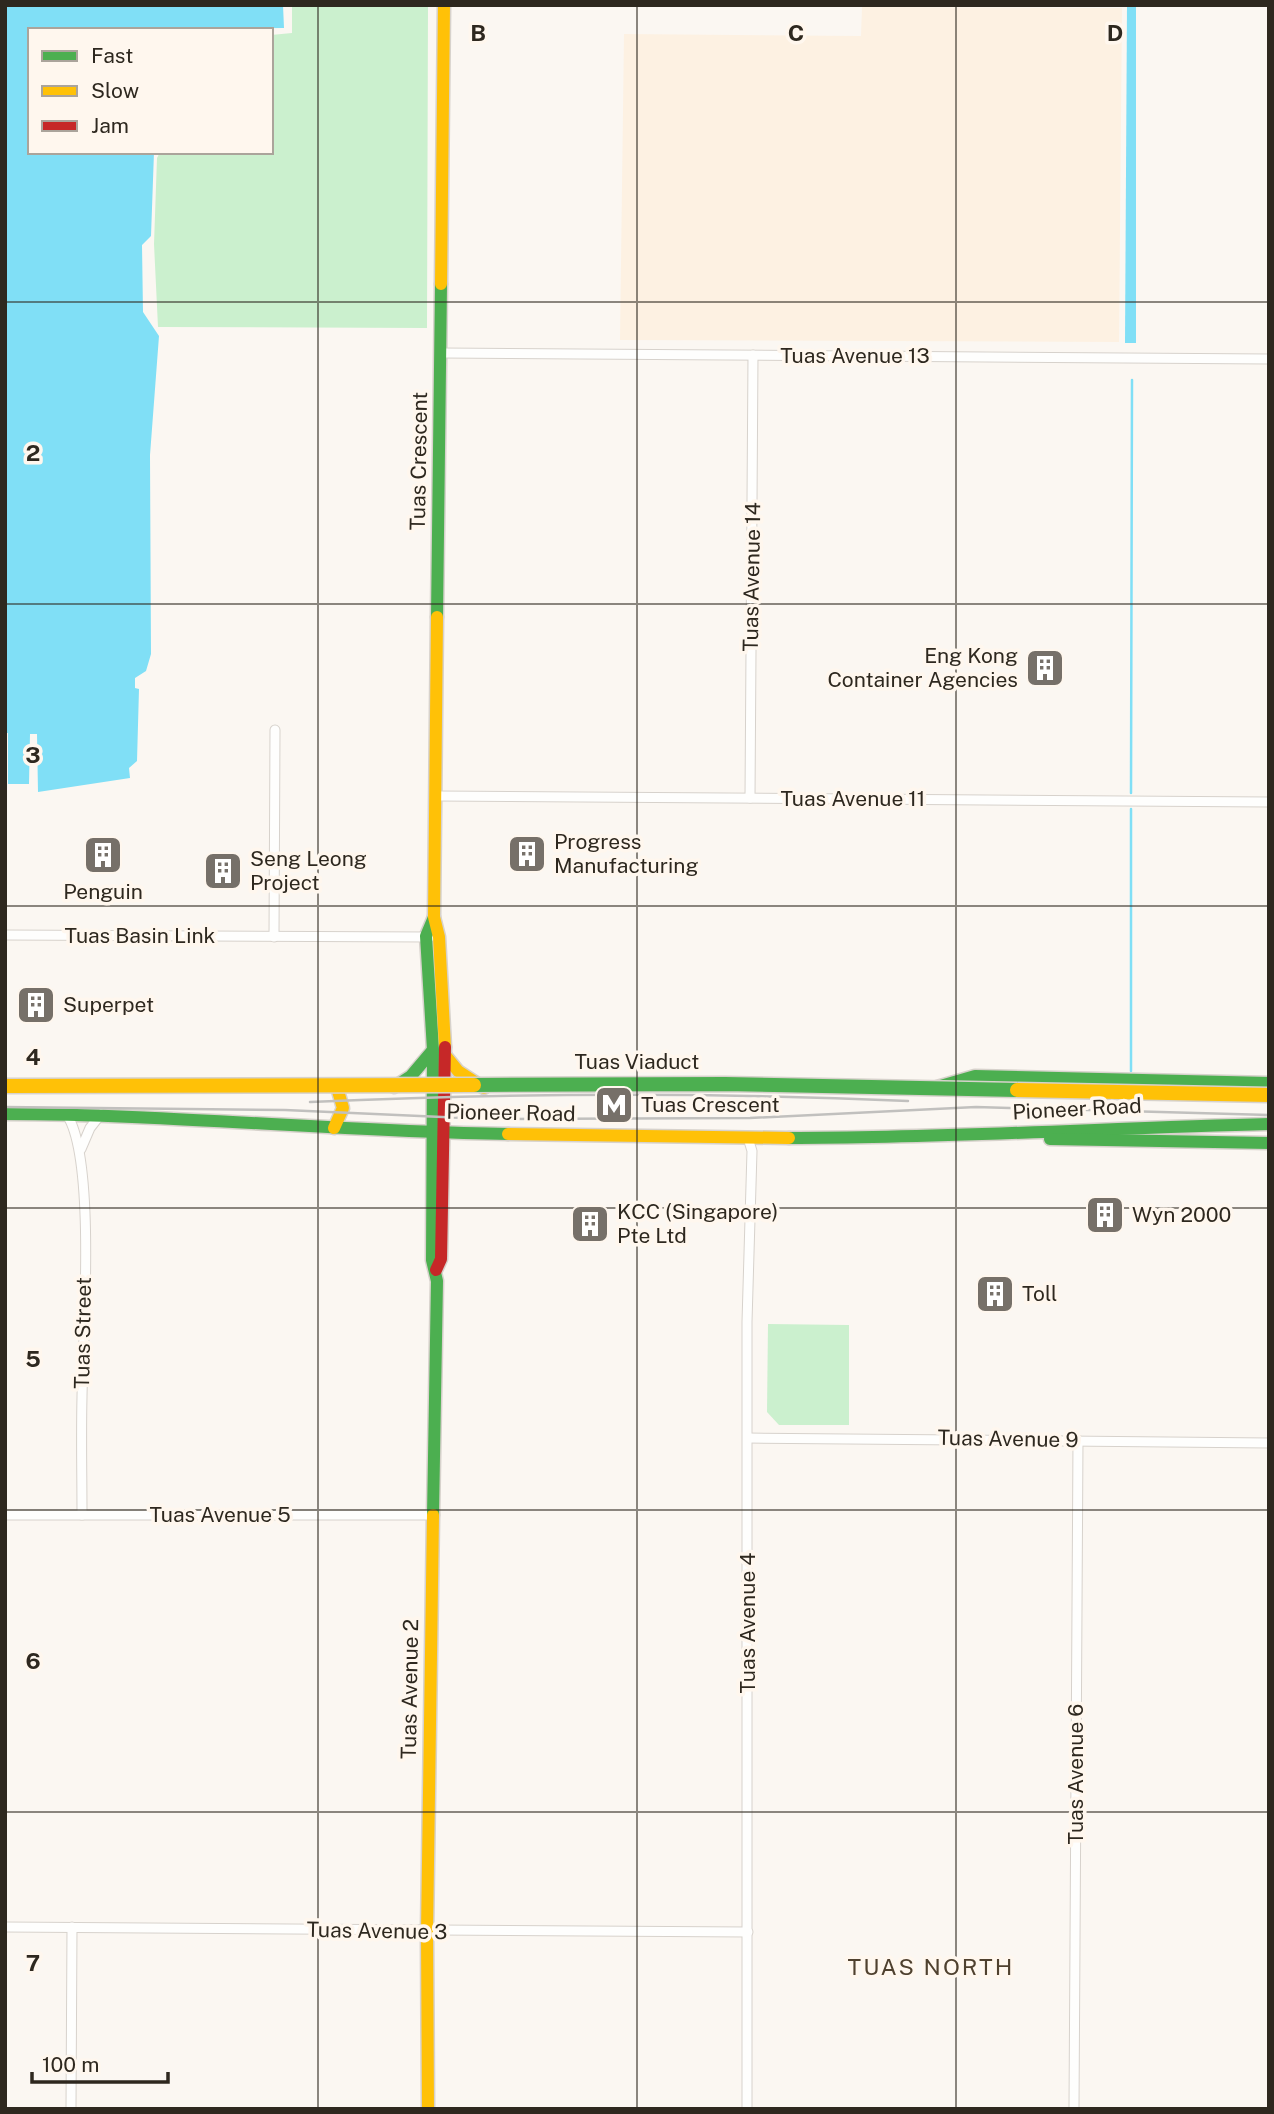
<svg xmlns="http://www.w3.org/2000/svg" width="1274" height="2114" font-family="'Public Sans',sans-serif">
<rect width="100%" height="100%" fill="#fbf7f2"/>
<polygon fill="#fdf1e2" points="862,7 1122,8 1119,342 620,340 624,34 861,36"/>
<g fill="#cbf0ce">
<polygon points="292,5 428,5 427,328 158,327 154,244 157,158 160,152 271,152 271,35 292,33"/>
<polygon points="768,1324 849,1325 849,1425 779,1425 767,1412"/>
</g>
<g fill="#80dff6">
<polygon points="5,5 283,5 284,28 30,30 30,152 154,152 151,236 142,245 143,312 159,336 150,455 151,654 146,671 135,678 135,688 139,689 137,761 129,768 130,778 38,792 37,734 30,734 29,784 8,784 8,733 5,733"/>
<polygon points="1127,5 1136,5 1136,343 1125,343"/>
</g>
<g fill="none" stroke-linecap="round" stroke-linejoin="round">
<g stroke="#80dff6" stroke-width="2.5">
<polyline points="1131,793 1132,380"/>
<polyline points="1131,809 1131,1071"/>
</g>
<defs>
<g id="street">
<polyline points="442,353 1269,359"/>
<polyline points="437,796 1269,802"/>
<polyline points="750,798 753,355"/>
<polyline points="5,935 430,937"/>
<polyline points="274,937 275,730"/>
<path d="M67,1115C96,1159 83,1337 82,1397C81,1436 82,1476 82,1515"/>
<polyline points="81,1149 90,1128 101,1114"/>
<polyline points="748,1438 1269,1443"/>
<polyline points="5,1515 434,1515"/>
<polyline points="5,1927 748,1932"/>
<polyline points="71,2109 72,1927"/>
<polyline points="747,2109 747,1322 752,1151 748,1138"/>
<polyline points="1074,2109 1078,1440"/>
</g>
<g id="fast">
<polyline points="437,617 441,284"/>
<polyline points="394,1087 411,1076 433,1050"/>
<polyline points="937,1087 975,1076 1269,1083"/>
<path d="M5,1114C173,1114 340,1132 508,1134"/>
<path d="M789,1138C949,1138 1109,1128 1269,1124"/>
<polyline points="1050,1139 1269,1143"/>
<polyline points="433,1515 437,1281 432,1260 433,1050 426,936 434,917"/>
</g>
<g id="slow">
<polyline points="441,284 444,5"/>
<polyline points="437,617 434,917 439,937 445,1047"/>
<polyline points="445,1055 458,1071 484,1088"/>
<polyline points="334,1128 343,1108 338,1091"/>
<polyline points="508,1134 789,1138"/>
<polyline points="428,2109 427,1932 433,1515"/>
</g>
<polyline id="jam" points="436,1270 441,1259 445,1047"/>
</defs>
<use href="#street" stroke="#d7d2cc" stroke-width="11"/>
<use href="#fast" stroke="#d7d2cc" stroke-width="15"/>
<use href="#slow" stroke="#d7d2cc" stroke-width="15"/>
<use href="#jam" stroke="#d7d2cc" stroke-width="15"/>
<use href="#street" stroke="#fefefd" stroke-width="9"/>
<use href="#fast" stroke="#4caf50" stroke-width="12"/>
<use href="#slow" stroke="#ffc107" stroke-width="12"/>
<use href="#jam" stroke="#c62828" stroke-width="12"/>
<g stroke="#c1c0be" stroke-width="2.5">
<path d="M310,1102C509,1093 708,1092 908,1101"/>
<polyline points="5,1107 285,1110 487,1119 750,1118 976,1107 1269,1115"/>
</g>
<defs>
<polyline id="fast-bridge" points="474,1085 725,1084 1017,1090"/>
<g id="slow-bridge">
<polyline points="5,1086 474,1085"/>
<polyline points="1017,1090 1269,1095"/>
</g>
</defs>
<use href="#fast-bridge" stroke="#d7d2cc" stroke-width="17" stroke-linecap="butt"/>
<use href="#slow-bridge" stroke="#d7d2cc" stroke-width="17" stroke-linecap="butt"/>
<use href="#fast-bridge" stroke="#4caf50" stroke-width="14"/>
<use href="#slow-bridge" stroke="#ffc107" stroke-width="14"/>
</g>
<path fill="none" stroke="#2e281f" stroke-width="2" stroke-opacity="0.55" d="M318,5V2109M637,5V2109M956,5V2109M5,302H1269M5,604H1269M5,906H1269M5,1208H1269M5,1510H1269M5,1812H1269"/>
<defs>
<symbol id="building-square" viewBox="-11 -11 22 22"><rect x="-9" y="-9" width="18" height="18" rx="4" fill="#767069" stroke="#fff7ee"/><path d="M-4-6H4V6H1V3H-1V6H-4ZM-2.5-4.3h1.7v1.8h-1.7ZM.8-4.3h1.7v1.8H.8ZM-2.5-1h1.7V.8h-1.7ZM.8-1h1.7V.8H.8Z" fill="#fff"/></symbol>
<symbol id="metro-square" viewBox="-11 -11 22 22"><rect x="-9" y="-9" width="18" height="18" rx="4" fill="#767069" stroke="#fff7ee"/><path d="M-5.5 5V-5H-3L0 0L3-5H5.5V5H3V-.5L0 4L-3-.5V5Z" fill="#fff"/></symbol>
</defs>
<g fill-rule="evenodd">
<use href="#building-square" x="1023" y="646" width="44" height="44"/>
<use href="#building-square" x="505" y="832" width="44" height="44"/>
<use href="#building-square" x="81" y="833" width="44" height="44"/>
<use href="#building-square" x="201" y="849" width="44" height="44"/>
<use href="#building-square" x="14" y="983" width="44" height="44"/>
<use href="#metro-square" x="592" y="1083" width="44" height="44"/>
<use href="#building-square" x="1083" y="1193" width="44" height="44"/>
<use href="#building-square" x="568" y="1202" width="44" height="44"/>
<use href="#building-square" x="973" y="1272" width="44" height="44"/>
</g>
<g text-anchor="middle" stroke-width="7" stroke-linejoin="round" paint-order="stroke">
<g font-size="21" fill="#2e281f" stroke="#fff7ee">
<text x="855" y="363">Tuas Avenue 13</text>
<text transform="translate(419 461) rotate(-89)" y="7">Tuas Crescent</text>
<text transform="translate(752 577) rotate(-89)" y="7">Tuas Avenue 14</text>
<text x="853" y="806">Tuas Avenue 11</text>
<text x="140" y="943">Tuas Basin Link</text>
<text x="637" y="1069">Tuas Viaduct</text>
<text transform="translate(1077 1109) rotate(-3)" y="7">Pioneer Road</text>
<text transform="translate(511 1113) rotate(1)" y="7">Pioneer Road</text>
<text transform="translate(83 1333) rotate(-89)" y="7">Tuas Street</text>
<text transform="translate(1008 1439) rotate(1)" y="7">Tuas Avenue 9</text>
<text x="220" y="1522">Tuas Avenue 5</text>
<text transform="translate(748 1623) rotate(-90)" y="7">Tuas Avenue 4</text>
<text transform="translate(410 1689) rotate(-89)" y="7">Tuas Avenue 2</text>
<text transform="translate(1076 1774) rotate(-90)" y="7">Tuas Avenue 6</text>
<text transform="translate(377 1931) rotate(1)" y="7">Tuas Avenue 3</text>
</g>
<g font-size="21" fill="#2e281f" stroke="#fff7ee" text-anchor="start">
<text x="1018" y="663" text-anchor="end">Eng Kong<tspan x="1018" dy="24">Container Agencies</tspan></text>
<text x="554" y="849">Progress<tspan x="554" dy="24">Manufacturing</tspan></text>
<text x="250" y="866">Seng Leong<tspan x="250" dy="24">Project</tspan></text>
<text x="103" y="899" text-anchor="middle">Penguin</text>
<text x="63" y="1012">Superpet</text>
<text x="641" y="1112">Tuas Crescent</text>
<text x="617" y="1219">KCC (Singapore)<tspan x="617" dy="24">Pte Ltd</tspan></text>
<text x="1132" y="1222">Wyn 2000</text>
<text x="1022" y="1301">Toll</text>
</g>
<g font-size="23" letter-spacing="2" fill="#4f412f" stroke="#fff7ee">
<text x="931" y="1975">TUAS NORTH</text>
</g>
</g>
<g font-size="23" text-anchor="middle" font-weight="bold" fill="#2e281f" stroke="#fff7ee" stroke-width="7" stroke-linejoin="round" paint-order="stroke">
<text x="478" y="41">B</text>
<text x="796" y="41">C</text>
<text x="1115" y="41">D</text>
<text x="33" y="461">2</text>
<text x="33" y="763">3</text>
<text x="33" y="1065">4</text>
<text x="33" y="1367">5</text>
<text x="33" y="1669">6</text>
<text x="33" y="1971">7</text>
</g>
<rect width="1274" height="2114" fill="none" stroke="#2e281f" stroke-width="14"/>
<rect x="28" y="28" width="245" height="126" fill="#fff7ee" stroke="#aba49b" stroke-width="2"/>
<rect x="42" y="51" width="35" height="10" fill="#4caf50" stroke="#aba49b" stroke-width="2"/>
<text x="91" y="63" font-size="21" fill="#2e281f">Fast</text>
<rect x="42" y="86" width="35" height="10" fill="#ffc107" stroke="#aba49b" stroke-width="2"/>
<text x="91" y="98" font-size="21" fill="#2e281f">Slow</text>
<rect x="42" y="121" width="35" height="10" fill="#c62828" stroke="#aba49b" stroke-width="2"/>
<text x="91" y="133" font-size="21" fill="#2e281f">Jam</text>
<path d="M32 2072v10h136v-10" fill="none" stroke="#2e281f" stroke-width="3.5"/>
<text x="42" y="2072" font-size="21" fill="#2e281f" stroke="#fff7ee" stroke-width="5" paint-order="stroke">100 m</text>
</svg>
